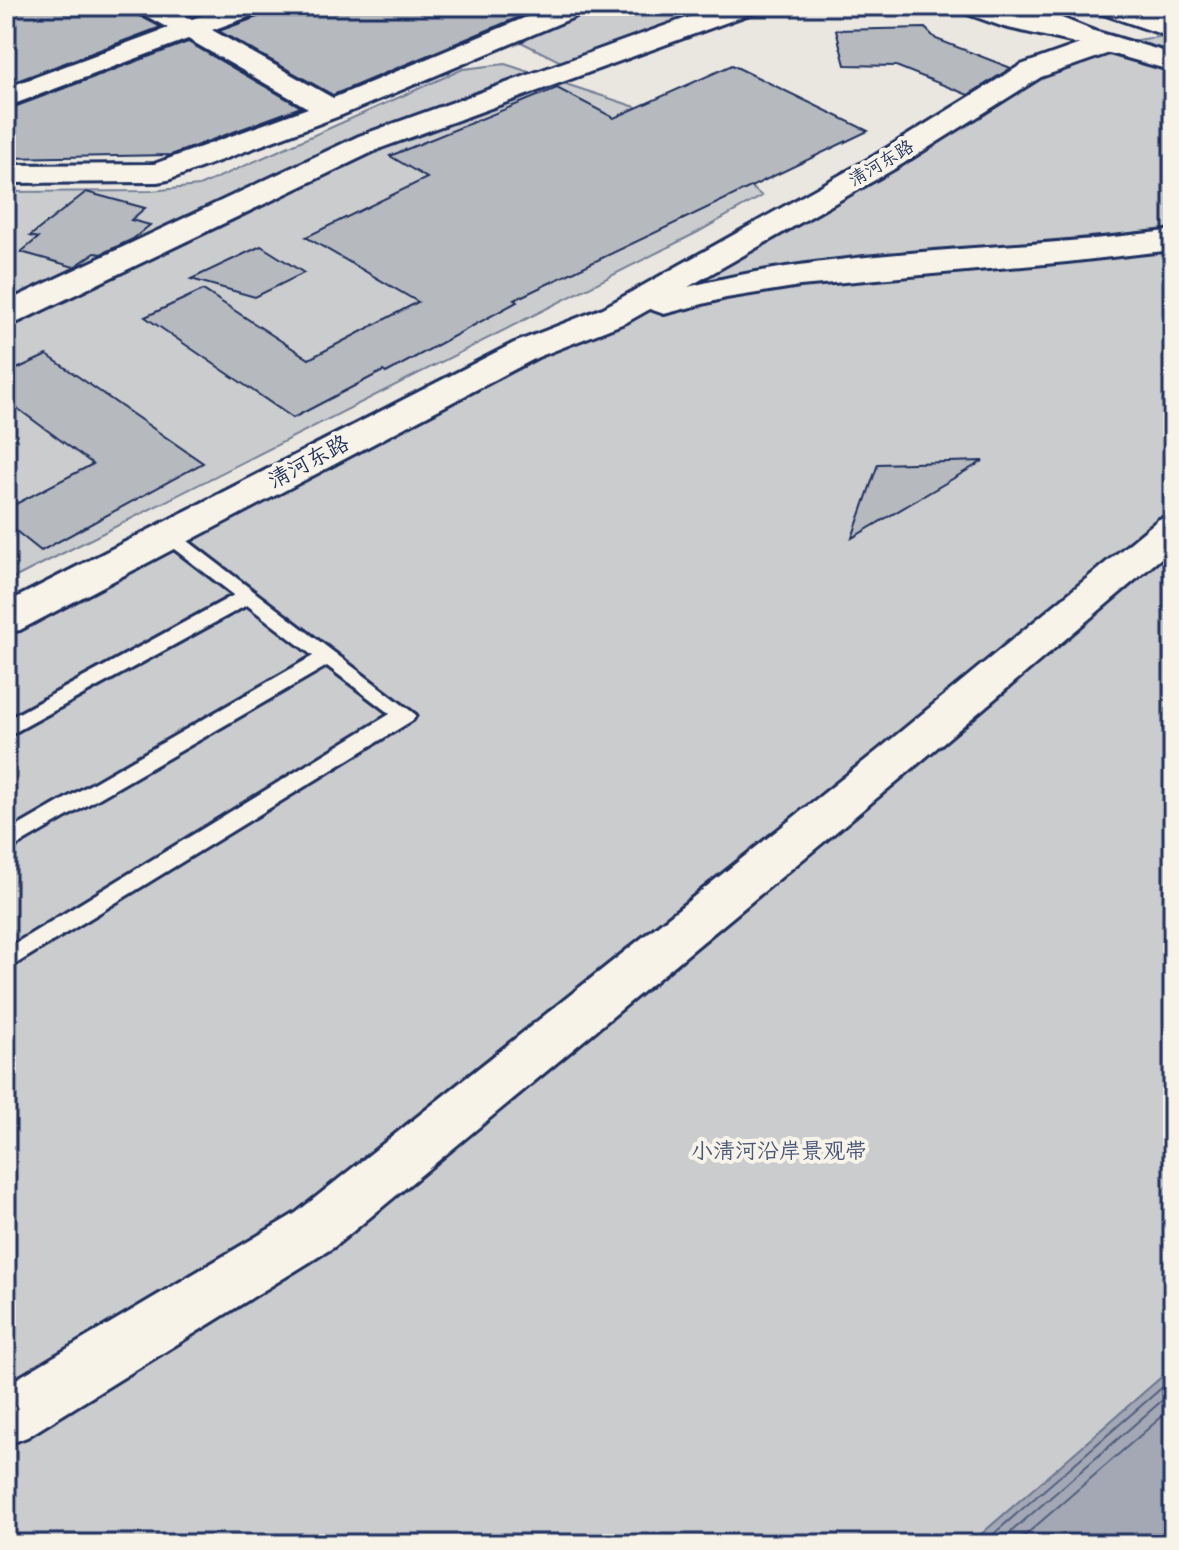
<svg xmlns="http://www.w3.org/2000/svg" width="1179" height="1550" font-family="'Architects Daughter','LXGW WenKai TC',sans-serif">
<rect width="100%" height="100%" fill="#eae7e0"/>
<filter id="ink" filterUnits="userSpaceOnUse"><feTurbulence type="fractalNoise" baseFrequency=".0125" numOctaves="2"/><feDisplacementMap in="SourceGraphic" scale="16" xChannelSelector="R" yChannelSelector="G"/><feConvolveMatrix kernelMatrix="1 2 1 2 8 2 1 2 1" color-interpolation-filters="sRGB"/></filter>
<g filter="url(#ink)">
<g fill="#cbcccd" stroke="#737e96" stroke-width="2">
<polygon points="576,6 745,6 573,68 507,35"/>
<polygon points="1173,35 1173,1367 970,1544 6,1544 6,620 615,315 1031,71 1108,44"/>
<polygon points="505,64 666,117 762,196 696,233 6,582 6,192 151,191 199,186 463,69"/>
</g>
<polygon fill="#a3a8b4" stroke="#6d7892" stroke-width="2" points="1173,1367 1173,1544 970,1544"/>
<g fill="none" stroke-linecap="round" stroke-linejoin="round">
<g stroke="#515f80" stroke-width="2">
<polyline points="982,1544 1173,1378"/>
<polyline points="997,1544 1173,1391"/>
<polyline points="1015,1544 1173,1407"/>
</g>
</g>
<g fill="#b6babf" stroke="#1b2f5e" stroke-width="2">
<polygon points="6,6 133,6 138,15 161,27 6,85"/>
<polygon points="268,6 545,6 333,95 219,31 263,15"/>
<polygon points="925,28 936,39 1011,68 968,95 896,66 845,65 836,30"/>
<polygon points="188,42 301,107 171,155 6,158 6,110"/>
<polygon points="732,65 868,131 514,300 517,302 386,373 383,371 293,418 145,317 203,290 309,359 418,302 306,237 427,178 390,156 557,88 614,118"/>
<polygon points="86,192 145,208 131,220 150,225 133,239 101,254 95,253 74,267 21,252 38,238 30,236"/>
<polygon points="261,246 304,273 255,297 191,279"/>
<polygon points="47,355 203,463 41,551 6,523 6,509 93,464 6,400 6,374"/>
<polygon points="983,461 852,538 878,464"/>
</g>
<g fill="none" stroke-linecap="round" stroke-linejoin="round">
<defs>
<polygon id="lane" points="168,529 175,531 416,715 413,720 6,970 6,949 390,714 327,666 6,852 6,833 313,656 247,605 6,737 6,720 234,595 161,539 158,535 161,531"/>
<g id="street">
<polygon points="136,6 169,6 192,19 227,6 265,6 262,12 212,30 333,98 553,6 589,6 586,12 342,115 168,180 157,182 6,183 6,165 154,164 308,108 188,39 6,107 6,88 168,28 139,12"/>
<polygon points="720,6 758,6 755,12 381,148 18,322 6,325 6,302 359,136"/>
<polygon points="1173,516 1173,548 907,773 334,1247 27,1437 6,1445 6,1385 296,1213 877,751 1159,519"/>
</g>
<g id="secondary">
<path d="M959,6H998L1094,31L1097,39L1108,36L1118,38L1122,44L1118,50L1041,77L896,168L688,287C845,246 1013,252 1173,230V250L1067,262L800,286L726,298L664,314L650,309L627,322L538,357L20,630L6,633V603L514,343L603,308L874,156L1021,65L1080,44L1004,27L962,12Z"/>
<polygon points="1136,6 1173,9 1173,28 1139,12"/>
</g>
<g id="primary">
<polygon points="995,6 1032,6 1094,31 1173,54 1173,71 1074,43 998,12"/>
<polygon points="1094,6 1132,6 1173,21 1173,38 1097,12"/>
</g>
</defs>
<use href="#lane" stroke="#1b2f5e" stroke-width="6"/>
<use href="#street" stroke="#1b2f5e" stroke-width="6"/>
<use href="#secondary" stroke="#1b2f5e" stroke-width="6"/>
<use href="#primary" stroke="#1b2f5e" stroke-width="6"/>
<use href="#lane" fill="#f7f3e8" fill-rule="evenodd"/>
<use href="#street" fill="#f7f3e8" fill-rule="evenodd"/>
<use href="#secondary" fill="#f7f3e8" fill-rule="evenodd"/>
<use href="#primary" fill="#f7f3e8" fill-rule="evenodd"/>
</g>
</g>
<g text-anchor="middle" stroke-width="8" stroke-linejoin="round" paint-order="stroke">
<g font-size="18" fill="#1b2f5e" stroke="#f7f3e8">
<text transform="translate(881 163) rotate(-31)" y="6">清河东路</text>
</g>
<g font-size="22" fill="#1b2f5e" stroke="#f7f3e8">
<text transform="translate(308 461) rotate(-28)" y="8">清河东路</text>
</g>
<g font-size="22" fill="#47567a" stroke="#f7f3e8">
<text x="779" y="1158">小清河沿岸景观带</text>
</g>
</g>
<rect width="1179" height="1550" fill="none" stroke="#f7f3e8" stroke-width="32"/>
<rect x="16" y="16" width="1147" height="1518" fill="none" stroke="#1b2f5e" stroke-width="3" filter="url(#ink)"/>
</svg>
